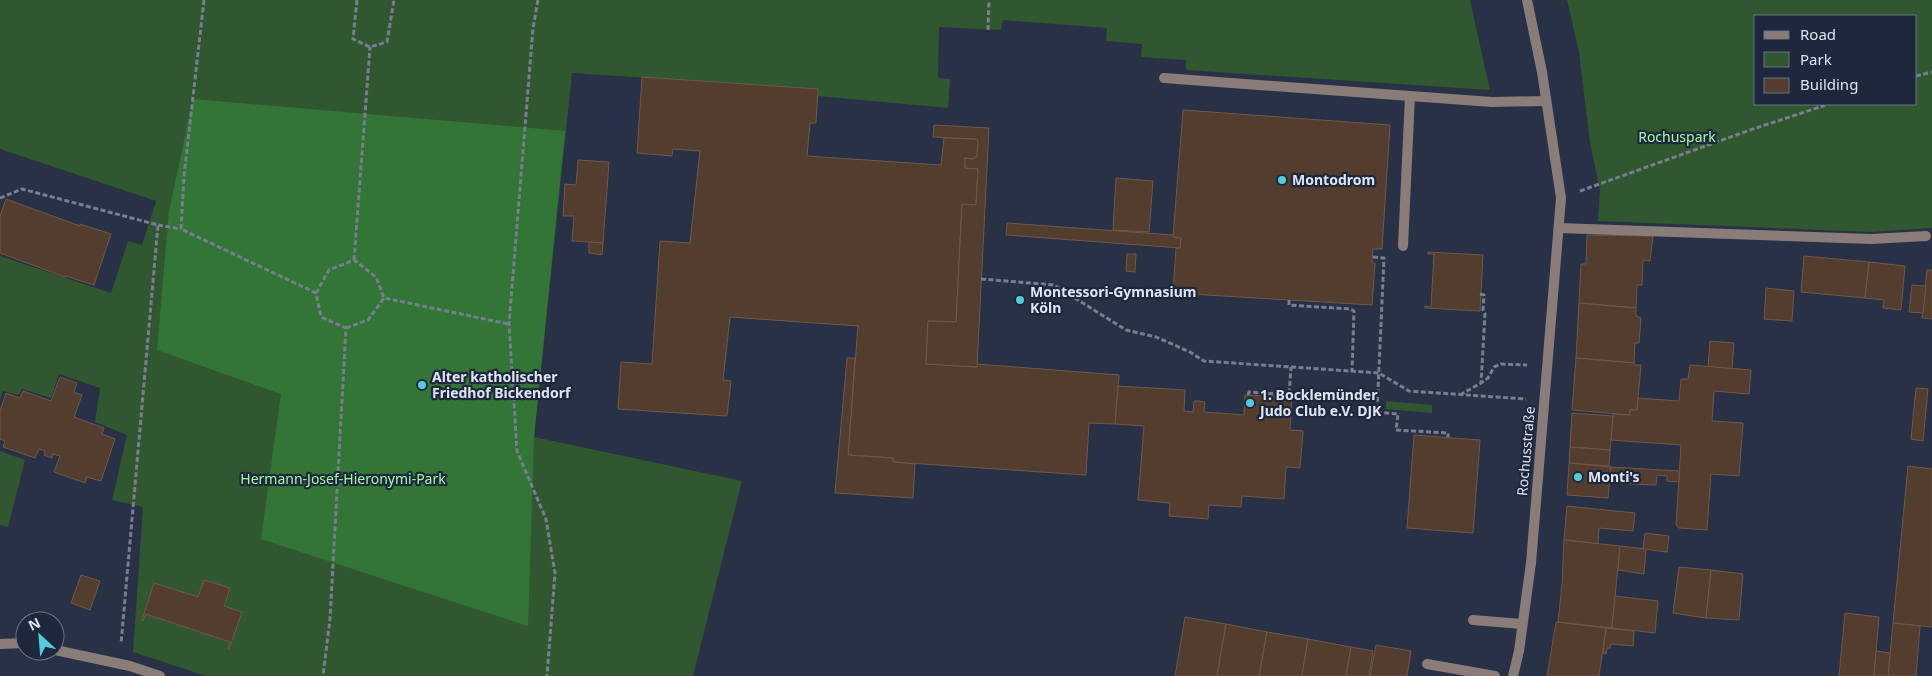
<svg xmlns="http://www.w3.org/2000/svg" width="1932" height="676" font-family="'Noto Sans',sans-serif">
<rect width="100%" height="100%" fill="#283146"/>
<g fill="#315731" fill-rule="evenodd">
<polygon points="0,0 1470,0 1490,90 1186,70 1186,60 1141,57 1142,44 1106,41 1107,28 1003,20 1001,30 939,27 938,78 950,79 948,108 818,96 818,89 572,73 534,437 742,481 693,676 206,676 133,652 143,507 112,500 127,435 95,422 100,388 59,374 51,398 22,389 19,395 3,391 0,400 0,256 111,293 128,241 142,245 156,201 0,149"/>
<path d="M1567,0H1932V228L1871,232L1598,221L1600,190L1590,143L1579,52ZM1756,16H1916V104H1756Z"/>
<polygon points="1386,401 1432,405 1432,413 1386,409"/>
<polygon points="0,451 25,460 8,527 0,525"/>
</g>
<polygon fill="#337536" points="193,99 565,131 534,437 528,626 261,539 281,394 157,350 169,211"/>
<g fill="#533d2e" stroke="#705849">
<polygon points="642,77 818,89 816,123 810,123 807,156 941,165 944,138 976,139 978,141 977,156 973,159 965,158 965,168 978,169 976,205 962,204 956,322 928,321 926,364 977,367 977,364 1119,375 1115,424 1089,423 1086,475 893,462 893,458 848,455 858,326 730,317 723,380 731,381 727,416 618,409 621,362 652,364 660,241 690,243 700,151 673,149 672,156 637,153"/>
<polygon points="1183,110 1390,125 1382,249 1373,249 1372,263 1375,263 1372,305 1173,293 1176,248 1180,248 1181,238 1173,237"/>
<polygon points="934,125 989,128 977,367 926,364 928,321 956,322 962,204 976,205 978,169 965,168 965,158 973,159 977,156 978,141 976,139 933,137"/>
<polygon points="578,160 609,162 603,243 572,241 574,216 563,216 565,184 576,185"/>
<polygon points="1116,178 1153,181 1149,232 1113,230"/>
<polygon points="6,199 80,226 80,224 111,234 94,285 65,276 65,277 0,253 0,216"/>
<polygon points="1007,223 1173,235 1173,237 1181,238 1180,248 1006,235"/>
<polygon points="1587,235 1653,236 1650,261 1643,260 1642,285 1637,285 1636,308 1579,303 1581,264 1586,264"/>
<polygon points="589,242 603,243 602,255 589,253"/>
<polygon points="1428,252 1483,255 1480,311 1425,308 1425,306 1431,307 1434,254 1428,254"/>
<polygon points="1127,254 1136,254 1135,272 1126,271"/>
<polygon points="1804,256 1869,262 1865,298 1801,292"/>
<polygon points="1869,262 1905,266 1901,310 1883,308 1884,300 1865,298"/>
<polygon points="1927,270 1932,270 1932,319 1922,318"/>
<polygon points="1912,285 1926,286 1923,313 1909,312"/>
<polygon points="1766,288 1794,291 1792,321 1764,319"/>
<polygon points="1579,303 1636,308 1636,316 1641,318 1639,343 1635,343 1634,363 1576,358"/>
<polygon points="1710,341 1734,343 1732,369 1708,367"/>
<polygon points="847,358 855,358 848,455 893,458 893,462 915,464 913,498 835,493"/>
<polygon points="1576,358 1634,363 1634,365 1641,365 1637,410 1630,410 1630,415 1572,410"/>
<polygon points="1690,365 1751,370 1749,394 1714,391 1712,421 1743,423 1739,476 1711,474 1707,530 1679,528 1676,525 1681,445 1611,440 1613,414 1630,415 1630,410 1637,410 1638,398 1679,401 1681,379 1688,379"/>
<polygon points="60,377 77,383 74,392 82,395 74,417 104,428 102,434 115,439 101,481 87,477 85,483 54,472 60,456 53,454 52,458 44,455 45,451 39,449 35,458 3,447 5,441 0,439 0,411 6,393 20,398 23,391 51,401"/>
<polygon points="1118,386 1185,390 1184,411 1193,412 1194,401 1199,401 1205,402 1204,412 1244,415 1245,395 1292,397 1290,430 1303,431 1300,468 1286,467 1284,499 1242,496 1241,507 1209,505 1208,519 1169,516 1170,503 1138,500 1144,426 1115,424"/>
<polygon points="1916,388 1928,389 1923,441 1911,439"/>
<polygon points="1572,413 1613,416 1610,450 1570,447"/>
<polygon points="1414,435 1480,440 1473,533 1407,528"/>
<polygon points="1570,447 1610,450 1609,466 1569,463"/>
<polygon points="1569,463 1611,467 1608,498 1567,495"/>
<polygon points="1908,466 1932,469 1932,627 1893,623"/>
<polygon points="1611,467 1679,471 1679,482 1667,481 1667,476 1657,475 1656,485 1610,483"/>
<polygon points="1567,506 1635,513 1633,531 1599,528 1598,544 1564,540"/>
<polygon points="1645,533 1669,536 1667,552 1643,549"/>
<polygon points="1564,540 1620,546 1612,628 1558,622 1562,585"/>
<polygon points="1620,546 1646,549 1644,574 1618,570"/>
<polygon points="1679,567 1711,570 1706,618 1673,613"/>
<polygon points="1711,570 1743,574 1739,620 1706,618"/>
<polygon points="81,575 100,581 90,610 71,603"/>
<polygon points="204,580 230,588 224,606 242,612 229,649 228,649 230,642 146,614 143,621 142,620 154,583 198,597"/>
<polygon points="1615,596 1658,601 1655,633 1612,628"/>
<polygon points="1845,613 1879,617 1874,676 1839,676"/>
<polygon points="1185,617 1226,624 1217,676 1175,676"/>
<polygon points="1556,622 1606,628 1599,676 1547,676"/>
<polygon points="1893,623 1920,626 1916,676 1888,676"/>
<polygon points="1226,624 1267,632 1259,676 1217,676"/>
<polygon points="1606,628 1634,631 1633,646 1611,644 1610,648 1607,648 1606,654 1603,653"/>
<polygon points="1267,632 1308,639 1302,676 1259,676"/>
<polygon points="1308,639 1351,647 1346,676 1302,676"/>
<polygon points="1376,645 1411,651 1407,676 1370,676"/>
<polygon points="1351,647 1373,651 1369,676 1346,676"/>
<polygon points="1876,651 1890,653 1888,676 1874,676"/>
</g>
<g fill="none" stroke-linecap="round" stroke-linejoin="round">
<g stroke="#777e90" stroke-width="3" stroke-dasharray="5 2.5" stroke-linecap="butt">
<polyline points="204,0 184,176 181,229 316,293 321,317 346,328 330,619 323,676"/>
<polyline points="357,0 353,39 370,47 387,42 394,0"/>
<polyline points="538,0 533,28 509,324 517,451 546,519 555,573 547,676"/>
<polyline points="988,30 989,0"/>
<polyline points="1916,76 1932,72"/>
<polyline points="1580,191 1750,130 1829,104"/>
<polyline points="0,198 22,189 158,225 121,644"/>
<polyline points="158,225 181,229"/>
<polyline points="1373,257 1384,258 1377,412 1398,414 1396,430 1448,433 1448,437"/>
<polyline points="354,260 370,47"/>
<polyline points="981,279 1054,285 1126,330 1156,337 1190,352 1204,361 1379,373 1409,391 1526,399"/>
<polyline points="316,293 329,270 354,260 376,277 384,298 509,324"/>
<polyline points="1480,294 1484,295 1483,310 1485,314 1481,383"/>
<polyline points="1289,300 1289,305 1350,309 1354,311 1352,372"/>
<polyline points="346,328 368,320 384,298"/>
<polyline points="1248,395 1249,392 1289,395 1291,367"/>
<polyline points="1460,395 1481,383 1488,378 1494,367 1501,364 1527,365"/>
</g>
<g stroke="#8a7c79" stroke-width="10">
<polyline points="1164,78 1410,96"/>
<polyline points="1403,246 1410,96 1492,102 1546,101"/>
<polyline points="1473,620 1522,624"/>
<polyline points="1427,664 1495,676"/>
</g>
<g stroke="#8a7c79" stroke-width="10">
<polyline points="1559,228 1871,239 1926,236"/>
<polyline points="0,644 25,643"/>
<polyline points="55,650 130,666 160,676"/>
<polyline points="1513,676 1519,651 1531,563 1561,198 1542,72 1527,0"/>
</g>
</g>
<g fill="#54cadd" stroke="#1e273b" stroke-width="2">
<circle cx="1282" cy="180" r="5"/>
<circle cx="1020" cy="300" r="5"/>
<circle cx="422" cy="385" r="5"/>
<circle cx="1250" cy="403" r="5"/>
<circle cx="1578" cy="477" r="5"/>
</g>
<g text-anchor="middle" stroke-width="4.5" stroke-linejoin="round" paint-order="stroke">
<g font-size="14" fill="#a2fba2" stroke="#1e273b">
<text x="1677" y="142">Rochuspark</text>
<text x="343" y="484">Hermann-Josef-Hieronymi-Park</text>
</g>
<g font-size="14" font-weight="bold" fill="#dee4f2" stroke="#1e273b" text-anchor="start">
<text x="1292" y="185">Montodrom</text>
<text x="1030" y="297">Montessori-Gymnasium<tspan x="1030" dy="16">Köln</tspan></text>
<text x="432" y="382">Alter katholischer<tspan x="432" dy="16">Friedhof Bickendorf</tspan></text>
<text x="1260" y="400">1. Bocklemünder<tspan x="1260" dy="16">Judo Club e.V. DJK</tspan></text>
<text x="1588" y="482">Monti's</text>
</g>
<g font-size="14" fill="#dee4f2" stroke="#1e273b">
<text transform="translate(1526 451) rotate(-85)" y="5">Rochusstraße</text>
</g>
</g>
<rect x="1754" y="15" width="162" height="90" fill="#1e273b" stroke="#6b7384"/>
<rect x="1764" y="31" width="25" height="8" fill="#8a7c79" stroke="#6b7384"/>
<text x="1800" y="40" font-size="15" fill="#dee4f2">Road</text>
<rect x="1764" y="52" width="25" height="15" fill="#315731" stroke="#6b7384"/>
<text x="1800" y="65" font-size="15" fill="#dee4f2">Park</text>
<rect x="1764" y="78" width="25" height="15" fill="#533d2e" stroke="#6b7384"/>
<text x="1800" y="90" font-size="15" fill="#dee4f2">Building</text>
<g transform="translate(40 636) rotate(334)"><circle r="24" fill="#1e273b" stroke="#6b7384"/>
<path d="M0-4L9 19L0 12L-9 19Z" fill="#54cadd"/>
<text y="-8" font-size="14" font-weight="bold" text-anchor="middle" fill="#dee4f2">N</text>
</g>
</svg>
